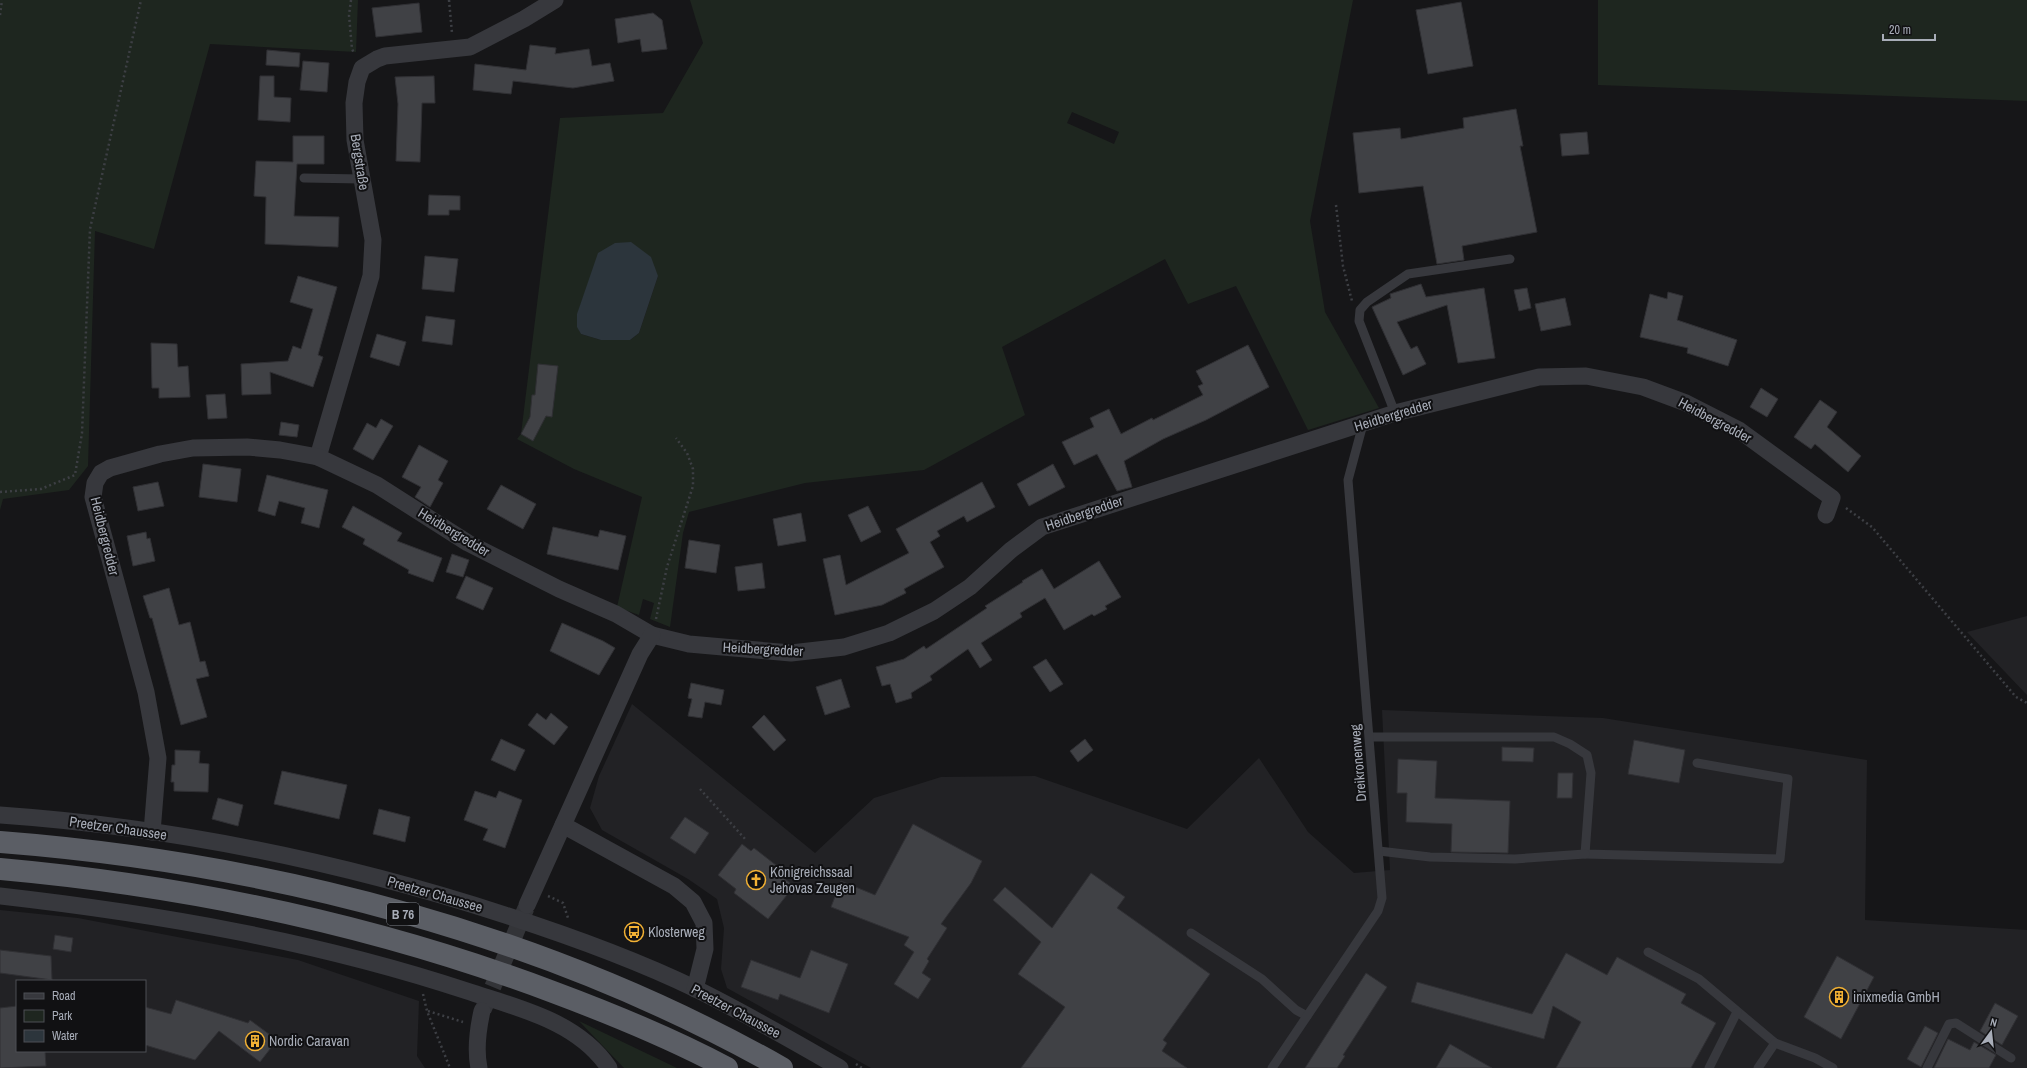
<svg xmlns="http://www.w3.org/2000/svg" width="2027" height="1068" font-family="'Archivo Narrow',sans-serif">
<rect width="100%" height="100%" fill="#161618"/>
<g fill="#222225" fill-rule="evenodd">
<polygon points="2027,616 2027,695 1967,632"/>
<polygon points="632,704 815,853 874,798 941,777 1035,776 1187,829 1259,758 1308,832 1354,873 1390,870 1382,710 1603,718 1867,760 1865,920 2027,930 2027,1068 871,1068 727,988 721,969 724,928 717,899 688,879 602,830 590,808 599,776"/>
<path d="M0,910L78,918L298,960L419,1001L417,1056L425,1068H0ZM17,981H145V1051H17Z"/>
</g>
<g fill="#1e261f" fill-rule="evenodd">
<polygon points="0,0 358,0 356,52 210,44 154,249 95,231 88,466 69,490 3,499 0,510"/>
<path d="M690,0H1353L1310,221L1325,312L1379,408L1308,430L1236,286L1188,304L1165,259L1002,347L1025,415L924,470L805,483L689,512L683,533L670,627L650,619L654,603L643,599L639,615L617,607L642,497L574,469L517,439L521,434L560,118L663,113L703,43ZM1072,112L1119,132L1114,144L1067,123ZM658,276L639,333L630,340H601L581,334C573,319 580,307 585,293ZM538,364L558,366L552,417L546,416L533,440L521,434L531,414L532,395H535Z"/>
<polygon points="1598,0 2027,0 2027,101 1598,85"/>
<polygon points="579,1021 677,1068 624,1068"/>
</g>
<polygon fill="#2c353c" points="631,242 651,257 658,276 639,333 630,340 601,340 581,334 577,327 577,314 598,253 615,243"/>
<g fill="#404145" stroke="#303034">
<polygon points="1461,2 1473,66 1428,74 1416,10"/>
<polygon points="419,3 422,32 376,37 372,8"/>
<polygon points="653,13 662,20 667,49 642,52 640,39 618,43 615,19"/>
<polygon points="530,45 556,48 555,54 589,49 592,66 610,63 614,81 573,88 513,81 511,94 473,90 475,64 526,70"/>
<polygon points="267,50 300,53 299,67 266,65"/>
<polygon points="303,61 329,63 327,92 300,90"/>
<polygon points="260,76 274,76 274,97 291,98 290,122 258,120"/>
<polygon points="434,76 435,103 422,103 420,162 396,161 398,104 395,77"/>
<polygon points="1516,109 1523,146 1520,146 1537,232 1462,246 1464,260 1437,264 1423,186 1359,193 1353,133 1400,128 1401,139 1464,128 1463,118"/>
<polygon points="1587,132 1589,154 1562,156 1560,134"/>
<polygon points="293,136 324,136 324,164 297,164 294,216 339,217 338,247 265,244 266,197 254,196 256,161 293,162"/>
<polygon points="429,195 460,196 460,210 449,210 449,215 428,215"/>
<polygon points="425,256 458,259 454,292 422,289"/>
<polygon points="298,276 337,287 318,355 323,357 313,387 270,372 271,394 242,395 241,364 288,361 293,346 301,349 313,309 290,302"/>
<polygon points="1421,284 1426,297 1484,288 1495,358 1458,363 1447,305 1397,322 1411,349 1417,346 1426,364 1403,375 1372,307 1391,298 1390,294"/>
<polygon points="1527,288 1531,308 1519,311 1514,290"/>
<polygon points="1668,292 1683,296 1677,320 1737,340 1728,366 1687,353 1688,348 1640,337 1650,294 1667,299"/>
<polygon points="1565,298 1571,325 1541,331 1535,304"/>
<polygon points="426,316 455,320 452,345 422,341"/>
<polygon points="377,334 406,342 399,366 370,357"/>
<polygon points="151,343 177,344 178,367 188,366 190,397 159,398 159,388 152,388"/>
<polygon points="1248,345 1269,387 1206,420 1163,439 1124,461 1132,487 1117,491 1097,454 1074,465 1062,442 1094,427 1090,418 1109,409 1121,434 1152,418 1153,420 1203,395 1198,386 1203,384 1196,371"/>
<polygon points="538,364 558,366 552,417 546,416 533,441 521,434 530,417 532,395 535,395"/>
<polygon points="1761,388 1778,399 1767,417 1750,407"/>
<polygon points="225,394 227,418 208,419 206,395"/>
<polygon points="1820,400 1837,412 1827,427 1861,456 1848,472 1815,444 1811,449 1794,437"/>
<polygon points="381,419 393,426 373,460 353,449 367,423 376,428"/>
<polygon points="281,422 299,425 297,437 279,435"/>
<polygon points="419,445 448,461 438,480 443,483 430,507 415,497 421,487 402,477"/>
<polygon points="203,464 241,469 237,502 199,497"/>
<polygon points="1053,464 1065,487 1029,506 1017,484"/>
<polygon points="267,475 328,490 319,528 301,523 305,508 279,501 275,516 258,511"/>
<polygon points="158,482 164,506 138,511 133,487"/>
<polygon points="982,482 995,507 967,522 964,516 937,531 940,536 930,542 944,567 904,589 906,593 882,605 835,615 823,559 840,555 846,585 909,553 896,529"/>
<polygon points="501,485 536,504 523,529 487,509"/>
<polygon points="353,506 402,533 397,541 442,558 433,582 408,573 409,570 363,544 365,539 342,527"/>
<polygon points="868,506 881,532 861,542 848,515"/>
<polygon points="801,513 806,541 778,546 773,519"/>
<polygon points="553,527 598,537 600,530 626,536 618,570 547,554"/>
<polygon points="146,532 147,539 150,538 155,561 133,566 127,536"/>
<polygon points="689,540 720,545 716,573 685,568"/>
<polygon points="452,554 469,560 463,577 446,572"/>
<polygon points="1099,561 1121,597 1105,606 1107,609 1094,616 1092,614 1064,630 1045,598 1020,613 1022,617 981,643 992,660 980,668 968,649 930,676 932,680 911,693 912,698 896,703 890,684 882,686 876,667 904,659 924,646 926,649 987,608 985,606 1023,582 1022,581 1042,569 1054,589"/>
<polygon points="762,563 765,588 738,591 735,567"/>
<polygon points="466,576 493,588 483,610 456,598"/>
<polygon points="169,588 179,625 190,622 200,662 205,661 209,676 196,679 207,717 181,725 152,618 150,618 143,596"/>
<polygon points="562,623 603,641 615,648 599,675 550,651"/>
<polygon points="1046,659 1063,684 1050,692 1033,667"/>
<polygon points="841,679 850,707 825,715 816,687"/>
<polygon points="691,683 724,690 721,705 705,702 702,718 688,716 692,699 688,698"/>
<polygon points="537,713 546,720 551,713 568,727 554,745 528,725"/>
<polygon points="764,715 786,740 774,751 752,727"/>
<polygon points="501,739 525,750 515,771 491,760"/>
<polygon points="1085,739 1093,750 1078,762 1070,751"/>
<polygon points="1634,740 1685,750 1679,783 1628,774"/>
<polygon points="1502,747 1534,748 1533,762 1502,761"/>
<polygon points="175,750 200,751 199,763 209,764 208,792 174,791 174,782 171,782 172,765 175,765"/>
<polygon points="1398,759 1437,761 1435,798 1510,801 1508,853 1451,852 1452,824 1406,822 1407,793 1397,793"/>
<polygon points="282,771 347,785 339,819 274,804"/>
<polygon points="1558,773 1573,773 1572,798 1557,798"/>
<polygon points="475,791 496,798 499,791 522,800 505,848 483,840 488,829 464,820"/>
<polygon points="218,798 243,805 238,826 212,819"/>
<polygon points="379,809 410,817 405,842 373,834"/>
<polygon points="685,817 709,833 695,854 670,838"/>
<polygon points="913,824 982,861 971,883 941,924 947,928 927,959 929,961 922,973 931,979 918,999 894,984 914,952 904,945 909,937 831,907 841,881 875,895"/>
<polygon points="742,844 751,851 754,848 781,869 777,873 794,886 768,919 734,893 736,889 718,875"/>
<polygon points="1091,873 1125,897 1117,908 1210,974 1163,1040 1167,1043 1162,1051 1187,1068 1021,1068 1065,1007 1018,974 1041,942 993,900 1005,887 1052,928"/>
<polygon points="55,935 73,938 71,952 53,949"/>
<polygon points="0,950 51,956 52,980 0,973"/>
<polygon points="811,950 848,964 829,1013 780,994 778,1000 741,987 751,960 800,978"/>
<polygon points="1566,953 1607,975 1617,957 1686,994 1681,1003 1716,1023 1691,1068 1556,1068 1581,1022 1553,1006 1544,1039 1411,1002 1417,982 1532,1014"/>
<polygon points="1837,956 1874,977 1841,1039 1804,1017"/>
<polygon points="1366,973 1387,987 1343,1055 1345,1056 1337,1068 1305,1068"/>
<polygon points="176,1000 248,1023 250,1020 277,1040 260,1062 219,1031 195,1060 145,1045 145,1007 171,1014"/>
<polygon points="1995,1003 2018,1016 2002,1045 1980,1031"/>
<polygon points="17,1006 17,1051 45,1051 46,1066 0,1068 0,1008"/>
<polygon points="1925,1026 1938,1033 1921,1067 1907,1059"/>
<polygon points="1948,1039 1970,1050 1974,1042 1996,1055 1989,1068 1934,1068"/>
<polygon points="1450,1044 1492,1068 1436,1068"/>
</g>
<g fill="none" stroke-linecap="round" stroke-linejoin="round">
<polyline stroke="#333438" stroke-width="17" stroke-dasharray="17 8" stroke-linecap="butt" points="483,1010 526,908"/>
<g stroke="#3d3f44" stroke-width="2.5" stroke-dasharray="2 3" stroke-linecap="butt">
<polyline points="351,0 349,15 352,49 354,53"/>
<polyline points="449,0 452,33"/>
<polyline points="0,15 2,0"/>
<polyline points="1336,205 1343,266 1352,301"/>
<polyline points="0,492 41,489 75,475 82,433 90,229 141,0"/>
<polyline points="1846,508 1872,527 2016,697 2027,703"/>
<polyline points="656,619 667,567 693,486 693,469 687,453 676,438"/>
<polyline points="700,789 746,840"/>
<polyline points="548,896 563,903 568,918"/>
<polyline points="423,994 427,1011 450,1068"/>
<polyline points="428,1011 463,1022"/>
<polyline points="856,1064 862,1068"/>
</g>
<g stroke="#37383d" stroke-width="9">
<polyline points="304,178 362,179"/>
<polyline points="1395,413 1359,321 1360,310 1367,302 1408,274 1510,259"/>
<polyline points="1370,737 1554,737 1570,744 1587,755 1591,773 1585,854 1780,859 1788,779 1697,763"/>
<polyline points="1379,851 1430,857 1515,859 1585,854"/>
<polyline points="1191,933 1262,979 1296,1010 1307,1016"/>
<polyline points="1648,952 1699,979 1775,1043"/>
<polyline points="1272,1068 1378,911 1382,898 1348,480 1363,424"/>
<polyline points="1709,1068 1737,1012"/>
<polyline points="1758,1068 1775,1043 1815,1058 1833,1068"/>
<polyline points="1927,1068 1949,1024 1956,1023 2011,1058"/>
</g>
<g stroke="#37383d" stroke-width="17">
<polyline points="318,457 371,276 373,240 355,140 354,103 357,82 362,68 377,59 385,56 470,47 524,19 555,0"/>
<path d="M0,815C171,827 342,862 505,915C570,936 634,959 696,989C745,1013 793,1041 840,1068"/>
<polyline points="563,825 674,886 693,902 704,923 705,949 695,989"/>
<polyline points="152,832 158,758 146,692 93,497 95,483 101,473 110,468 160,454 193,448 247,447 280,450 318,457 377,485 468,543 559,589 616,614 652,635 689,644 791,653 844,647 889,633 934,611 970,587 1011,550 1042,527 1395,413 1539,377 1586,376 1643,387 1686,403 1739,430 1832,498 1826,515"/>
<path d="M0,896C158,914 316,941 467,991C518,1008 578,1021 609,1068"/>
<polyline points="527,905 640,654 652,635"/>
<path d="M479,1068C475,1049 478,1029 482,1011"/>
</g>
<g stroke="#5b5e65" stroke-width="22">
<path d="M0,842C271,863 545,934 782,1068"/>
<path d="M0,869C189,886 375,925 553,992C612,1014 671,1038 727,1068"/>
</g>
</g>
<defs>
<symbol id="church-ring" viewBox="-11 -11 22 22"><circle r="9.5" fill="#111113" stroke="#f2b134" stroke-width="1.5"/><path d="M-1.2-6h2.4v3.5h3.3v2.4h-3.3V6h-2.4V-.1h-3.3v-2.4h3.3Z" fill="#f2b134"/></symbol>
<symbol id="bus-ring" viewBox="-11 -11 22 22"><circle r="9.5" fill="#111113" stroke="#f2b134" stroke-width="1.5"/><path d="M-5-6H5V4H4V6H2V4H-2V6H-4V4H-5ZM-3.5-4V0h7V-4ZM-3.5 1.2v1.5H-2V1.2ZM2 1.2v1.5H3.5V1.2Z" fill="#f2b134"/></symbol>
<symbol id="building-ring" viewBox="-11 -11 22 22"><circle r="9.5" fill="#111113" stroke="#f2b134" stroke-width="1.5"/><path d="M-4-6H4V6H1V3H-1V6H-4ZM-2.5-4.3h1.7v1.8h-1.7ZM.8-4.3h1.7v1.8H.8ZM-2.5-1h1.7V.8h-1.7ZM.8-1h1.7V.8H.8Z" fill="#f2b134"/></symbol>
</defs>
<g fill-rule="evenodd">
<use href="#church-ring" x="745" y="869" width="22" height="22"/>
<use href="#bus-ring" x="623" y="921" width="22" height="22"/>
<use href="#building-ring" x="1828" y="986" width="22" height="22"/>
<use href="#building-ring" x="244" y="1030" width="22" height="22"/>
</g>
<g text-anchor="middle" stroke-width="4" stroke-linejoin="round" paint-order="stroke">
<rect fill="#111113" stroke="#7b7e86" stroke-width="1" x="387" y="903" width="32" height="22" rx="3"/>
<g font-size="13" font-weight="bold" fill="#a8adb8">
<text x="403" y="919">B 76</text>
</g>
<g font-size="14" fill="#a8adb8" stroke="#111113">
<text transform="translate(360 162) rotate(81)" y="5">Bergstraße</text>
<text transform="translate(1393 415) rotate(-17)" y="5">Heidbergredder</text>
<text transform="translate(1715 420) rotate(28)" y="5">Heidbergredder</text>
<text transform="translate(1084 513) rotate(-19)" y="5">Heidbergredder</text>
<text transform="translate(454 532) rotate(31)" y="5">Heidbergredder</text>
<text transform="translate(105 536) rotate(76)" y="5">Heidbergredder</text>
<text transform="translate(763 649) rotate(3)" y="5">Heidbergredder</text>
<text transform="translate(1358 763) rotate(-95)" y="5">Dreikronenweg</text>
<text transform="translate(118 828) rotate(8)" y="5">Preetzer Chaussee</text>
<text transform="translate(435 894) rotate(16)" y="5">Preetzer Chaussee</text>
<text transform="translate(736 1011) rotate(28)" y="5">Preetzer Chaussee</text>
</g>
<g font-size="14" fill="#a8adb8" stroke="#111113" text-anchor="start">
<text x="770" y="877">Königreichssaal<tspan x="770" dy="16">Jehovas Zeugen</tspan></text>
<text x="648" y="937">Klosterweg</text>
<text x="1853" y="1002">inixmedia GmbH</text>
<text x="269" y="1046">Nordic Caravan</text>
</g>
</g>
<rect x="16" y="980" width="130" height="72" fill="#111113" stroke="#4d4f55"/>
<rect x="24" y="993" width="20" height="6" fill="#37383d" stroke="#4d4f55"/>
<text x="52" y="1000" font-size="12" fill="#a8adb8">Road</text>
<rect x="24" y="1010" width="20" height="12" fill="#1e261f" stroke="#4d4f55"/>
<text x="52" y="1020" font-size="12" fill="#a8adb8">Park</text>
<rect x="24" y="1030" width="20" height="12" fill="#2c353c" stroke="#4d4f55"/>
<text x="52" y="1040" font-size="12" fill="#a8adb8">Water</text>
<g transform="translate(1991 1032) rotate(15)" stroke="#111113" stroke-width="3" paint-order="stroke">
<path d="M0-3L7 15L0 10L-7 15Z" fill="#a8adb8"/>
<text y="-6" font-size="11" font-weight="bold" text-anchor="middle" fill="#a8adb8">N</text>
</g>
<path d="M1883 34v6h52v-6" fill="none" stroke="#a8adb8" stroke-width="2"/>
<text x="1889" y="34" font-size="12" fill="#a8adb8" stroke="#111113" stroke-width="3" paint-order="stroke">20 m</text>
</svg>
